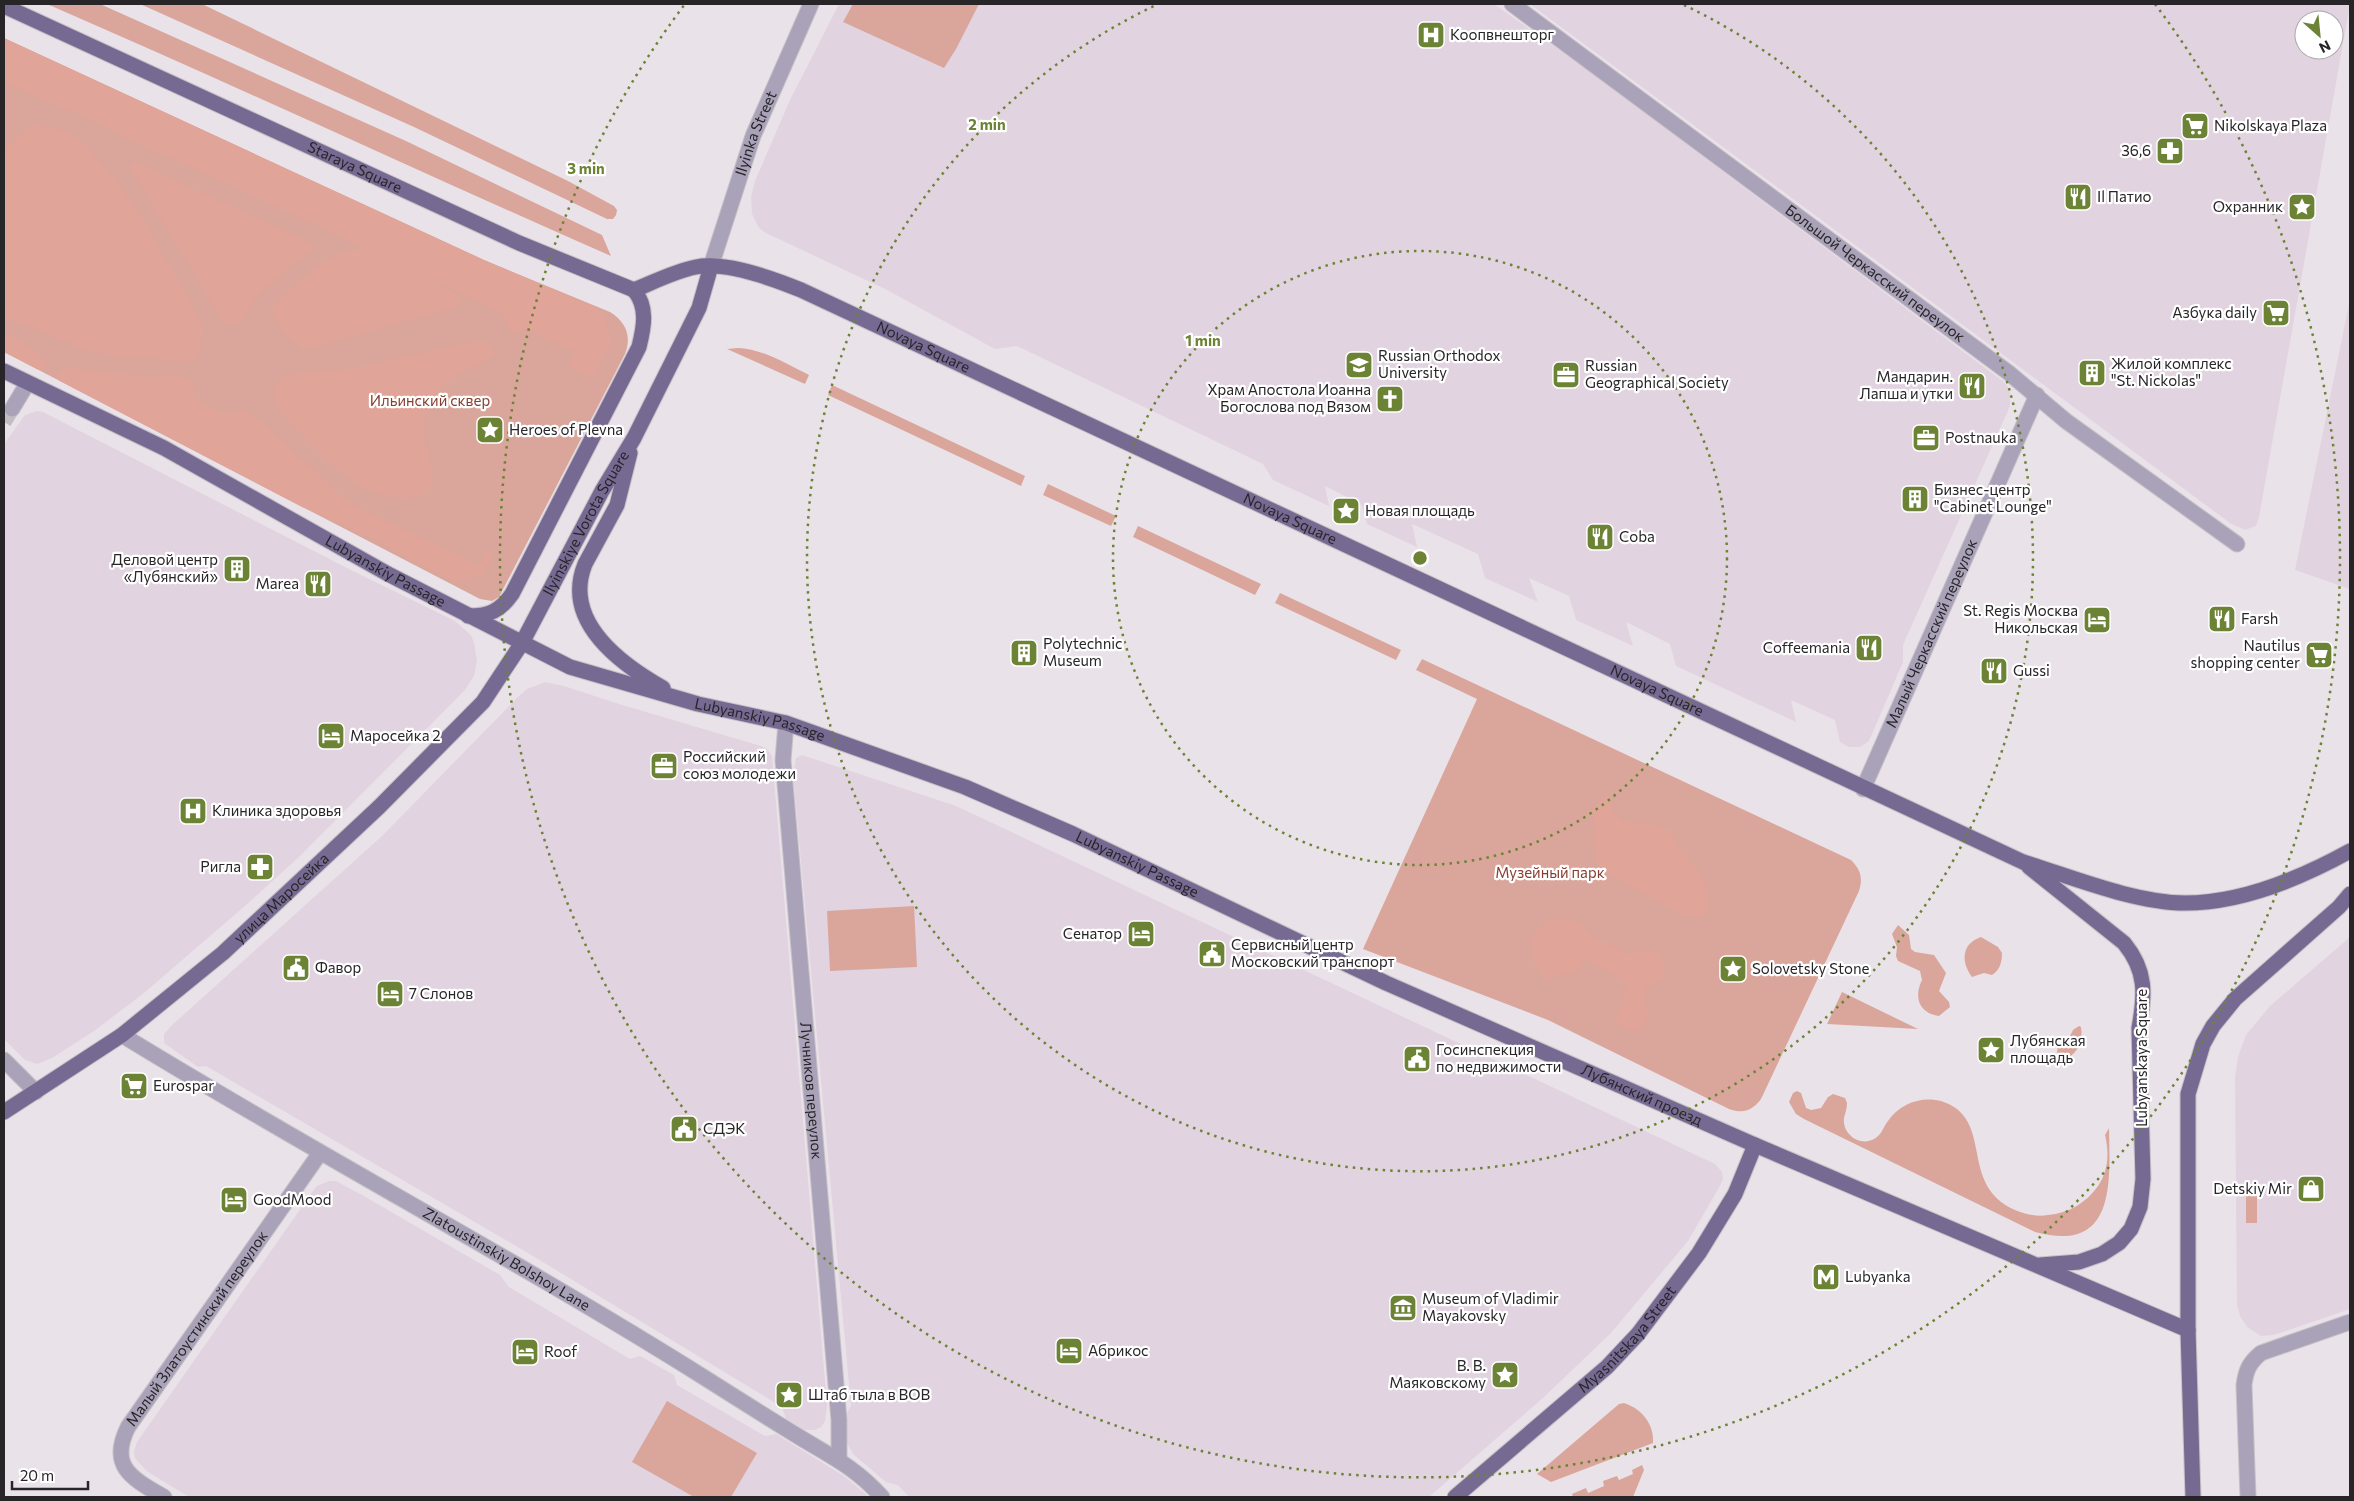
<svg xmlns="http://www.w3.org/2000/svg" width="2354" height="1501" font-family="Commissioner,sans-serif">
<rect width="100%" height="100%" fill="#eae2e9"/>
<g fill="#e2d3e0" fill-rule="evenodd">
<polygon points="839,4 1494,4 1586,69 2004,382 2010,390 2010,406 1903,645 1903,662 1869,741 1860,747 1849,747 1840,742 1835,720 1791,700 1796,722 1676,666 1670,644 1626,622 1633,646 1576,620 1569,596 1529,578 1538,602 1485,578 1478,554 1412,524 1417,547 1367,524 1361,504 1325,486 1329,506 1273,480 1263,464 1017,346 995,349 887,290 766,233 759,228 752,214 751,197 755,181 790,100"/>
<path d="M1530,4H2350L2259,517L2256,526L2245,530L2230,523ZM2304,20H2334V50H2304Z"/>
<polygon points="2350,299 2350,589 2295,570"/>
<polygon points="37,411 43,412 351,570 455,621 471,635 474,643 477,661 474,676 465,690 299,857 246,905 144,993 94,1031 52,1058 37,1064 25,1060 4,1039 4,444 25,415"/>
<polygon points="545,682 564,686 619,704 761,746 766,748 772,756 827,1405 825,1421 821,1427 815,1430 804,1430 786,1419 782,1407 523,1250 206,1066 198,1067 164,1043 164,1034 171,1026 382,836 519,696 527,689"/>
<polygon points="802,755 956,806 1022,837 1715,1164 1722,1172 1723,1179 1720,1186 1688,1241 1611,1333 1544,1397 1429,1497 909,1497 898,1485 886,1482 853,1454 846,1441 846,1414 851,1406 793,775 796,758"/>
<polygon points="2350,937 2350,1309 2274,1335 2261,1336 2247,1327 2240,1316 2237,1305 2235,1078 2238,1057 2246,1035 2270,1006"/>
<polygon points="329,1181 336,1181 362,1195 500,1275 509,1287 630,1359 640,1356 674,1375 677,1385 765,1436 776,1434 844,1476 869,1497 189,1497 148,1472 141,1465 135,1458 134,1451 137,1442 313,1191 317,1186"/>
</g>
<g fill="#daa69b">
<path d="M47,4H100L406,141L602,235L611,256C422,173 236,86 47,4Z"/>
<polygon points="140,4 202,4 568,181 614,206 617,210 616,215 613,219 607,219 414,127"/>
<polygon points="853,4 979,4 956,49 944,68 843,22"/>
<path d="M4,38L484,260L610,312C626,322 632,336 625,354L499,597L492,601L480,599L4,352Z"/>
<path d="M738,348C763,349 787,364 809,375L805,384L727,349Z"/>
<polygon points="832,385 1025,476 1021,486 828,395"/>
<polygon points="1048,484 1116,516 1111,526 1043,495"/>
<polygon points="1138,526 1261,584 1255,595 1133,537"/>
<polygon points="1280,593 1401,650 1396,660 1275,603"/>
<path d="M1422,659L1851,860C1861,870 1863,878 1859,891L1761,1099C1752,1111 1743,1114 1729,1109L1548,1020L1363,949L1477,699L1416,670Z"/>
<polygon points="914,906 917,967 830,971 827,911"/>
<path d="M1898,925L1909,935L1911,949L1915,952L1934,955L1946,973L1939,991L1949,1002L1950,1007L1939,1016C1918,1013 1914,996 1922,980L1920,971L1898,961L1896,956L1897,947L1892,934Z"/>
<path d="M1981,937L1998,947L2002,953C2002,962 2000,970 1992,975L1984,973L1972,977C1961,962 1961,944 1981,937Z"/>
<polygon points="1842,992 1918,1029 1827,1024"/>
<path d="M2079,1026L2081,1027C2083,1041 2079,1052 2066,1059L2057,1053L2058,1044L2069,1038L2073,1030Z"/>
<path d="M1797,1091L1801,1093L1806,1108L1811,1110L1821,1108L1828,1097L1833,1094L1845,1098L1847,1103C1847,1109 1845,1113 1844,1118C1842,1134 1860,1147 1874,1139C1882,1135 1883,1127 1888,1121C1903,1099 1933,1093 1954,1107C1990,1131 1962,1186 2015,1210C2025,1214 2036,1217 2048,1215C2069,1213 2086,1203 2098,1186C2109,1170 2109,1152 2105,1135L2109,1128C2110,1183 2116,1254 2035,1232L1804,1119L1796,1114L1789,1102L1793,1093Z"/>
<polygon points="2246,1193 2257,1194 2257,1223 2246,1223"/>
<polygon points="667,1401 757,1453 731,1497 694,1497 632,1462"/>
<path d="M1624,1403C1642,1409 1654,1424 1653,1443L1551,1482L1537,1474L1619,1404Z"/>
<polygon points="1642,1465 1644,1470 1633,1497 1573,1497 1572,1494 1586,1488 1588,1493 1604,1486 1603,1481 1617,1476 1619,1480 1633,1474 1632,1470"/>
</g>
<g fill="#e0a498">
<path d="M4,38L484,260L603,311L611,341L592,377L568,366L575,351L525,329L512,334L505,317L501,313L409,268L457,294L460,300L459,306L303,350L282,330L271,308C295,284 331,248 365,248L178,161L137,144L92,120L4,83Z"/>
<path d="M33,126C49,126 60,127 74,135C81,140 87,148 93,154C137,200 169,266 201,321L203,336L196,361L186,362L145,357L128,358L85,350L4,316V151L19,135Z"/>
<polygon points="135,162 140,164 316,245 257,295 240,325 224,323 130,168 132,163"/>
<polygon points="4,333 24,343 45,360 45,368 39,370 4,352"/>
<path d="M481,340L489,345L495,353C485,364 467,369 455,376C448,380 443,386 438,392C411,423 430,449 435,484C430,487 425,494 420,496C374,508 327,464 300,433C293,426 284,419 279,410C275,404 274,396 273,388L283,375L355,368Z"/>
<path d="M65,367L155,377C168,374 183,374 193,383V397L219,413L247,412L281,438L295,454L340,494L360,508L479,566L486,552L493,555L482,574L455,582L375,540L302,507L58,380V373Z"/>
<path d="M1607,792L1614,813L1623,821L1656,825L1671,831C1674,837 1676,844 1680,849C1696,870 1715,884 1706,914L1687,917L1630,886L1596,864L1593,810Z"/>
<path d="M1549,918L1568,919L1583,926L1590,934L1627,954C1647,949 1665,948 1665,975L1644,989L1645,1003L1649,1016L1642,1028L1631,1032L1615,1023L1627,982L1586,960L1575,973L1561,974L1549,981L1533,963L1532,937Z"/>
</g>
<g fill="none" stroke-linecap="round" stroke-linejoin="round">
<polyline stroke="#c3bcc2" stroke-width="15" stroke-dasharray="15 8" stroke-linecap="butt" points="4,422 12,409"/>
<defs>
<g id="minor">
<path id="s1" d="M1512,4L2009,373L2066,421L2237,544"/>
<path id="s2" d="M711,266L753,136L811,4"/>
<polyline points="12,409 27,384"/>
<path id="s3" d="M786,723L783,760L839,1420V1459"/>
<path id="s4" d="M1863,789L2037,395"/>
<path id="s5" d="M122,1035C314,1153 514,1258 705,1378C735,1397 765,1416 796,1435C830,1456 854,1466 882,1497"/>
<polyline points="4,1060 36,1092"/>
<path id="s6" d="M164,1497C133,1479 108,1467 128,1427L320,1153"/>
<path d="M2248,1497L2244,1385C2246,1370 2249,1363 2261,1353L2350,1322"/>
</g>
<g id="major">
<path id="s7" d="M4,6L519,243L634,290C654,282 675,271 696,267C725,261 774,279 801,290L2023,862C2072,877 2135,903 2185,903C2243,903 2301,878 2350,851"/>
<path id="s8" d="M4,371L164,448L388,574L570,667L698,704L786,723L965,787L1073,834L1386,983L1755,1145L2188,1330"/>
<path d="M630,453L617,505L585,564C562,621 619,663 663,688"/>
<path d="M468,616C489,616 500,611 512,594L639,347C644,327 648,307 634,290"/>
<path d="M2029,867L2124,943C2147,971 2145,995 2139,1028L2143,1179L2140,1207L2131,1229L2119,1243L2102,1254L2079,1262L2040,1265"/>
<path id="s9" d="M4,1112L122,1035L223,953L379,807L483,702L522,643L602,491L634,438L699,308L711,266"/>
<path id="s10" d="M1455,1497L1607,1367L1638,1334L1699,1253L1735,1194L1755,1145"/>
<polyline points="2193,1497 2188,1330 2188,1094 2203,1044 2213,1026 2235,999 2339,907 2350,894"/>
</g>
</defs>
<use href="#minor" stroke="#c7c0c6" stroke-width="17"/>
<use href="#major" stroke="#c7c0c6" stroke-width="17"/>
<use href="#minor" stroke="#a9a2b9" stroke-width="15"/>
<use href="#major" stroke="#766a92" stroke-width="15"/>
</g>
<g fill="none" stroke="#6c8335" stroke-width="2.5" stroke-dasharray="2.5 5">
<circle cx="1420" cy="558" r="307"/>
<path d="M1684 5A613 613 0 1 1 1156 5"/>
<path d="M2155 4A920 920 0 1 1 685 4"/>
</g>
<defs>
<symbol id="hospital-square" viewBox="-11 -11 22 22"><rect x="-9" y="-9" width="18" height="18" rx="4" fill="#6c8335" stroke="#fff"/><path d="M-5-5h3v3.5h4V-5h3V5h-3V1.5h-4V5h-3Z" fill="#fff"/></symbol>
<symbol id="supermarket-square" viewBox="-11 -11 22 22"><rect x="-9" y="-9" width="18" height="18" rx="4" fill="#6c8335" stroke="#fff"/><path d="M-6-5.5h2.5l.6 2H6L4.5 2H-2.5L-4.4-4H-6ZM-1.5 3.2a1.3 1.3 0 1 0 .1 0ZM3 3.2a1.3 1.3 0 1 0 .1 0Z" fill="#fff"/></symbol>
<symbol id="pharmacy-square" viewBox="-11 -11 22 22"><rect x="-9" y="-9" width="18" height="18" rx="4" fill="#6c8335" stroke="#fff"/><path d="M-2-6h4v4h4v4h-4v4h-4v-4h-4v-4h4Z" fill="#fff"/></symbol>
<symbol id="restaurant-square" viewBox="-11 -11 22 22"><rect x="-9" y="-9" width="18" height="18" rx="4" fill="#6c8335" stroke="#fff"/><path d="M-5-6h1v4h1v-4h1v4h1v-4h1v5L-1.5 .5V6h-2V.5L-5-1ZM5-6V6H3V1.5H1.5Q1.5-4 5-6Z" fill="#fff"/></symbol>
<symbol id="sight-square" viewBox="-11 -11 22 22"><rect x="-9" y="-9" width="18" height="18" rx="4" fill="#6c8335" stroke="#fff"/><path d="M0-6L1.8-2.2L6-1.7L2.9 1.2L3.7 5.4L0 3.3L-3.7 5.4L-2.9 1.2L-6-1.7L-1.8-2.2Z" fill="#fff"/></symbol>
<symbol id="university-square" viewBox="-11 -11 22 22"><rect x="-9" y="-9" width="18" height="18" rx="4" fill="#6c8335" stroke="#fff"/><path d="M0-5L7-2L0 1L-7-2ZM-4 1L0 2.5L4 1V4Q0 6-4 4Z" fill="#fff"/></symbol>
<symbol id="building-square" viewBox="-11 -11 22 22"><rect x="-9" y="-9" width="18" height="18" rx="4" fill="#6c8335" stroke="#fff"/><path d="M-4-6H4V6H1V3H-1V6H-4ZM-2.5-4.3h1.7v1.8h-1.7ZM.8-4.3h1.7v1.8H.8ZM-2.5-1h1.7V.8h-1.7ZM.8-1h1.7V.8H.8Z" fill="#fff"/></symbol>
<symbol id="office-square" viewBox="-11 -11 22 22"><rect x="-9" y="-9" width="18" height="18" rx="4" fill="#6c8335" stroke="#fff"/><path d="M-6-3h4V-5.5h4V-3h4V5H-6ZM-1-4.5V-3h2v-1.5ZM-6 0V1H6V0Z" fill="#fff"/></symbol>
<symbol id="church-square" viewBox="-11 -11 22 22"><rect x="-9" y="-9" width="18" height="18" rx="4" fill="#6c8335" stroke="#fff"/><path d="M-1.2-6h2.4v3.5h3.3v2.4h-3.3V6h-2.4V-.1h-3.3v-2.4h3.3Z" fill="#fff"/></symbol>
<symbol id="hotel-square" viewBox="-11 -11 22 22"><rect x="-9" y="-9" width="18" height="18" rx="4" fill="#6c8335" stroke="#fff"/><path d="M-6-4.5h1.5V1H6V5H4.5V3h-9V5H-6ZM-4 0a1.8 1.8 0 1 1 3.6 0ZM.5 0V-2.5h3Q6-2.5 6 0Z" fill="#fff"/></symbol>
<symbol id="civic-square" viewBox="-11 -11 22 22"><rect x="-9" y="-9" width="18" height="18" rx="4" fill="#6c8335" stroke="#fff"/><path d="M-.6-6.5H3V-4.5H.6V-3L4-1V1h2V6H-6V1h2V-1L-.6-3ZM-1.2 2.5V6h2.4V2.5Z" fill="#fff"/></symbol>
<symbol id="shop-square" viewBox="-11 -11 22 22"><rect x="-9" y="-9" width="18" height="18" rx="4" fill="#6c8335" stroke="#fff"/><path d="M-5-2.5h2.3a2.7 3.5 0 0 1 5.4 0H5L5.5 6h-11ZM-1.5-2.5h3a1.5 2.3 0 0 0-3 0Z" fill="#fff"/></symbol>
<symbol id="metro-square" viewBox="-11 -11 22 22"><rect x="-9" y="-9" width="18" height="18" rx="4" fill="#6c8335" stroke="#fff"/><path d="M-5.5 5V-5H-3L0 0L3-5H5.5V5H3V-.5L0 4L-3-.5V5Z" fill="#fff"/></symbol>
<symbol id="museum-square" viewBox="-11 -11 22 22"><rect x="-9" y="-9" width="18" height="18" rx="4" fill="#6c8335" stroke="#fff"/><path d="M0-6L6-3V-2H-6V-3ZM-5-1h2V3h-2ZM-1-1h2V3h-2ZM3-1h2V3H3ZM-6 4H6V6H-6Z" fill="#fff"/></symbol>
</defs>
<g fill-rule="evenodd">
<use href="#hospital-square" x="1415" y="19" width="32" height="32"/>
<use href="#supermarket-square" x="2179" y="110" width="32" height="32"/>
<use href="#pharmacy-square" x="2154" y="135" width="32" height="32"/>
<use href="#restaurant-square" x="2062" y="181" width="32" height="32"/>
<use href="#sight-square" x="2286" y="191" width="32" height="32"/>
<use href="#supermarket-square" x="2260" y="297" width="32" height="32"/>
<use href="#university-square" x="1343" y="349" width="32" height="32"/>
<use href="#building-square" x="2076" y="357" width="32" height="32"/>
<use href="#office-square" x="1550" y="359" width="32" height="32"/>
<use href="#restaurant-square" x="1956" y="370" width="32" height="32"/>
<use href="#church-square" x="1374" y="383" width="32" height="32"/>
<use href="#sight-square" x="474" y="414" width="32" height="32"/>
<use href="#office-square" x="1910" y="422" width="32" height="32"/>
<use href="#building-square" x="1899" y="483" width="32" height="32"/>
<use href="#sight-square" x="1330" y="495" width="32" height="32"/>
<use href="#restaurant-square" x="1584" y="521" width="32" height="32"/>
<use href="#building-square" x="221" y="553" width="32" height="32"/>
<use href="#restaurant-square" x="302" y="568" width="32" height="32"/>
<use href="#restaurant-square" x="2206" y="603" width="32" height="32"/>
<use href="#hotel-square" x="2081" y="604" width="32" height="32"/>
<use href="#restaurant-square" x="1853" y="632" width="32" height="32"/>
<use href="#building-square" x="1008" y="637" width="32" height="32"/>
<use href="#supermarket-square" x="2303" y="639" width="32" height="32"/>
<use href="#restaurant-square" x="1978" y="655" width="32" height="32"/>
<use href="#hotel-square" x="315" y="720" width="32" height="32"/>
<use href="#office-square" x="648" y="750" width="32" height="32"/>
<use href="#hospital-square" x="177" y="795" width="32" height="32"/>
<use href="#pharmacy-square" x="244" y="851" width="32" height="32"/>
<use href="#hotel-square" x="1125" y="918" width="32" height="32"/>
<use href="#civic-square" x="1196" y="938" width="32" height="32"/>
<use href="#civic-square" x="280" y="952" width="32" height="32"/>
<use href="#sight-square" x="1717" y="953" width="32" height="32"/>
<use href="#hotel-square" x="374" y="978" width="32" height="32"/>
<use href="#sight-square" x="1975" y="1034" width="32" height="32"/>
<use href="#civic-square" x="1401" y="1043" width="32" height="32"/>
<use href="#supermarket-square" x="118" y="1070" width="32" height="32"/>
<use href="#civic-square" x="668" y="1113" width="32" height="32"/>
<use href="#shop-square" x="2295" y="1173" width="32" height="32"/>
<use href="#hotel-square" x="218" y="1184" width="32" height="32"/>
<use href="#metro-square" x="1810" y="1261" width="32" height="32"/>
<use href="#museum-square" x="1387" y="1292" width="32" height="32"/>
<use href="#hotel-square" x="1053" y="1335" width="32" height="32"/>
<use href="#hotel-square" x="509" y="1336" width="32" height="32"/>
<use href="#sight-square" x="1489" y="1359" width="32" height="32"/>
<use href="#sight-square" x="773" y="1379" width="32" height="32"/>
</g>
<g text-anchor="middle" stroke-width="4.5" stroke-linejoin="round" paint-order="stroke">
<g font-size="15" fill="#282528" stroke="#fff" text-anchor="start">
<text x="1450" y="40">Коопвнешторг</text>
<text x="2214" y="131">Nikolskaya Plaza</text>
<text x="2151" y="156" text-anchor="end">36,6</text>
<text x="2097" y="202">Il Патио</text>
<text x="2283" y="212" text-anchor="end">Охранник</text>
<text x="2257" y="318" text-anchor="end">Азбука daily</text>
<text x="1378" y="361">Russian Orthodox<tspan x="1378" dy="17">University</tspan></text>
<text x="2111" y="369">Жилой комплекс<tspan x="2111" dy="17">"St. Nickolas"</tspan></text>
<text x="1585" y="371">Russian<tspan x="1585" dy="17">Geographical Society</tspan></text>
<text x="1953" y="382" text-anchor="end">Мандарин.<tspan x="1953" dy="17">Лапша и утки</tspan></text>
<text x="1371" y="395" text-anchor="end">Храм Апостола Иоанна<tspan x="1371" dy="17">Богослова под Вязом</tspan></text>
<text x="509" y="435">Heroes of Plevna</text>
<text x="1945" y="443">Postnauka</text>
<text x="1934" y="495">Бизнес-центр<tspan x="1934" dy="17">"Cabinet Lounge"</tspan></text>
<text x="1365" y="516">Новая площадь</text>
<text x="1619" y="542">Coba</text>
<text x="218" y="565" text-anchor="end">Деловой центр<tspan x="218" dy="17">«Лубянский»</tspan></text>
<text x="299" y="589" text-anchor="end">Marea</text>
<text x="2078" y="616" text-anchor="end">St. Regis Москва<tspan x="2078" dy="17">Никольская</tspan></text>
<text x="2241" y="624">Farsh</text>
<text x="1043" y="649">Polytechnic<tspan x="1043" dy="17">Museum</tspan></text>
<text x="2300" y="651" text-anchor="end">Nautilus<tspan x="2300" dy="17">shopping center</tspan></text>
<text x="1850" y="653" text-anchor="end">Coffeemania</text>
<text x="2013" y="676">Gussi</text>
<text x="350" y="741">Маросейка 2</text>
<text x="683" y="762">Российский<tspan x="683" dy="17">союз молодежи</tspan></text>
<text x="212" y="816">Клиника здоровья</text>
<text x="241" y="872" text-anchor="end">Ригла</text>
<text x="1122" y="939" text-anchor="end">Сенатор</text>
<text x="1231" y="950">Сервисный центр<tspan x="1231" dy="17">Московский транспорт</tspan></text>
<text x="315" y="973">Фавор</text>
<text x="1752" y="974">Solovetsky Stone</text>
<text x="409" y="999">7 Слонов</text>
<text x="2010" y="1046">Лубянская<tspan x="2010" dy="17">площадь</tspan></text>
<text x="1436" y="1055">Госинспекция<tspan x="1436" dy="17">по недвижимости</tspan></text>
<text x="153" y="1091">Eurospar</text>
<text x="703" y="1134">СДЭК</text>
<text x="2292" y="1194" text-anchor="end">Detskiy Mir</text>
<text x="253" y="1205">GoodMood</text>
<text x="1845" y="1282">Lubyanka</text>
<text x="1422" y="1304">Museum of Vladimir<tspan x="1422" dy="17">Mayakovsky</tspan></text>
<text x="1088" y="1356">Абрикос</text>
<text x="544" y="1357">Roof</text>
<text x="1486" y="1371" text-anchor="end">В. В.<tspan x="1486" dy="17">Маяковскому</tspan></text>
<text x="808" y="1400">Штаб тыла в ВОВ</text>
</g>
<g font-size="15" fill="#282528" stroke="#fff">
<text dy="5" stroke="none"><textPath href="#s2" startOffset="140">Ilyinka Street</textPath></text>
<text dy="5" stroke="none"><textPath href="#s7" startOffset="386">Staraya Square</textPath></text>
<text dy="5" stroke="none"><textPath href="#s1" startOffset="452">Большой Черкасский переулок</textPath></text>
<text dy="5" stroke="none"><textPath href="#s7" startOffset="1001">Novaya Square</textPath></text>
<text dy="5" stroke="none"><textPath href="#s7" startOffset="1406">Novaya Square</textPath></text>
<text dy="5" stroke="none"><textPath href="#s9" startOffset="839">Ilyinskiye Vorota Square</textPath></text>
<text dy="5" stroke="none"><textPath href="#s8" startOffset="431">Lubyanskiy Passage</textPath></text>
<text dy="5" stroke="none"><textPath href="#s4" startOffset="170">Малый Черкасский переулок</textPath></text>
<text dy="5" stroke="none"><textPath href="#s7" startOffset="1811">Novaya Square</textPath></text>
<text dy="5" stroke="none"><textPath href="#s8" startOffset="836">Lubyanskiy Passage</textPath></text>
<text dy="5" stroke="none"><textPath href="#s8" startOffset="1241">Lubyanskiy Passage</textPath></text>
<text dy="5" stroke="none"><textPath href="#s9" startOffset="351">улица Маросейка</textPath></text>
<text transform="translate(2142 1058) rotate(-90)" y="5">Lubyanskaya Square</text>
<text dy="5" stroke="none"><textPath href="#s3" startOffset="369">Лучников переулок</textPath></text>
<text dy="5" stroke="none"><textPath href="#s8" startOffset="1796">Лубянский проезд</textPath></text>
<text dy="5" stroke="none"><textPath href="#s5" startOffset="445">Zlatoustinskiy Bolshoy Lane</textPath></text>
<text dy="5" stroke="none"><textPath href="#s6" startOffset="212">Малый Златоустинский переулок</textPath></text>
<text dy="5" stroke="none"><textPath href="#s10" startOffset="234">Myasnitskaya Street</textPath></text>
</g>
<g font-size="15" fill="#873e31" stroke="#fff">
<text x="430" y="406">Ильинский сквер</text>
<text x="1550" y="878">Музейный парк</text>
</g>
</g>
<circle cx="1420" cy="558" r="8" fill="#6c8335" stroke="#fff" stroke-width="2.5"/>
<g font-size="15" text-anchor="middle" font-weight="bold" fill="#6c8335" stroke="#fff" stroke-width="4.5" stroke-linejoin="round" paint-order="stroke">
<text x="987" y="130">2 min</text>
<text x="586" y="174">3 min</text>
<text x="1203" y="346">1 min</text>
</g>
<rect width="2354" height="1501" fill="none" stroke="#282528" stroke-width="10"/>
<g transform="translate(2319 35) rotate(153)"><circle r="24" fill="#ffffff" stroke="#a9a8a9"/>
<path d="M0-4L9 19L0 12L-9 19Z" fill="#6c8335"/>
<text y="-8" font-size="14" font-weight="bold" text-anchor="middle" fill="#282528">N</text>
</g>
<path d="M12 1481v8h76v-8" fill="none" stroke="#282528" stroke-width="2.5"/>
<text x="20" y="1481" font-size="15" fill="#282528" stroke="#ffffff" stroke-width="4" paint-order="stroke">20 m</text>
</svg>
